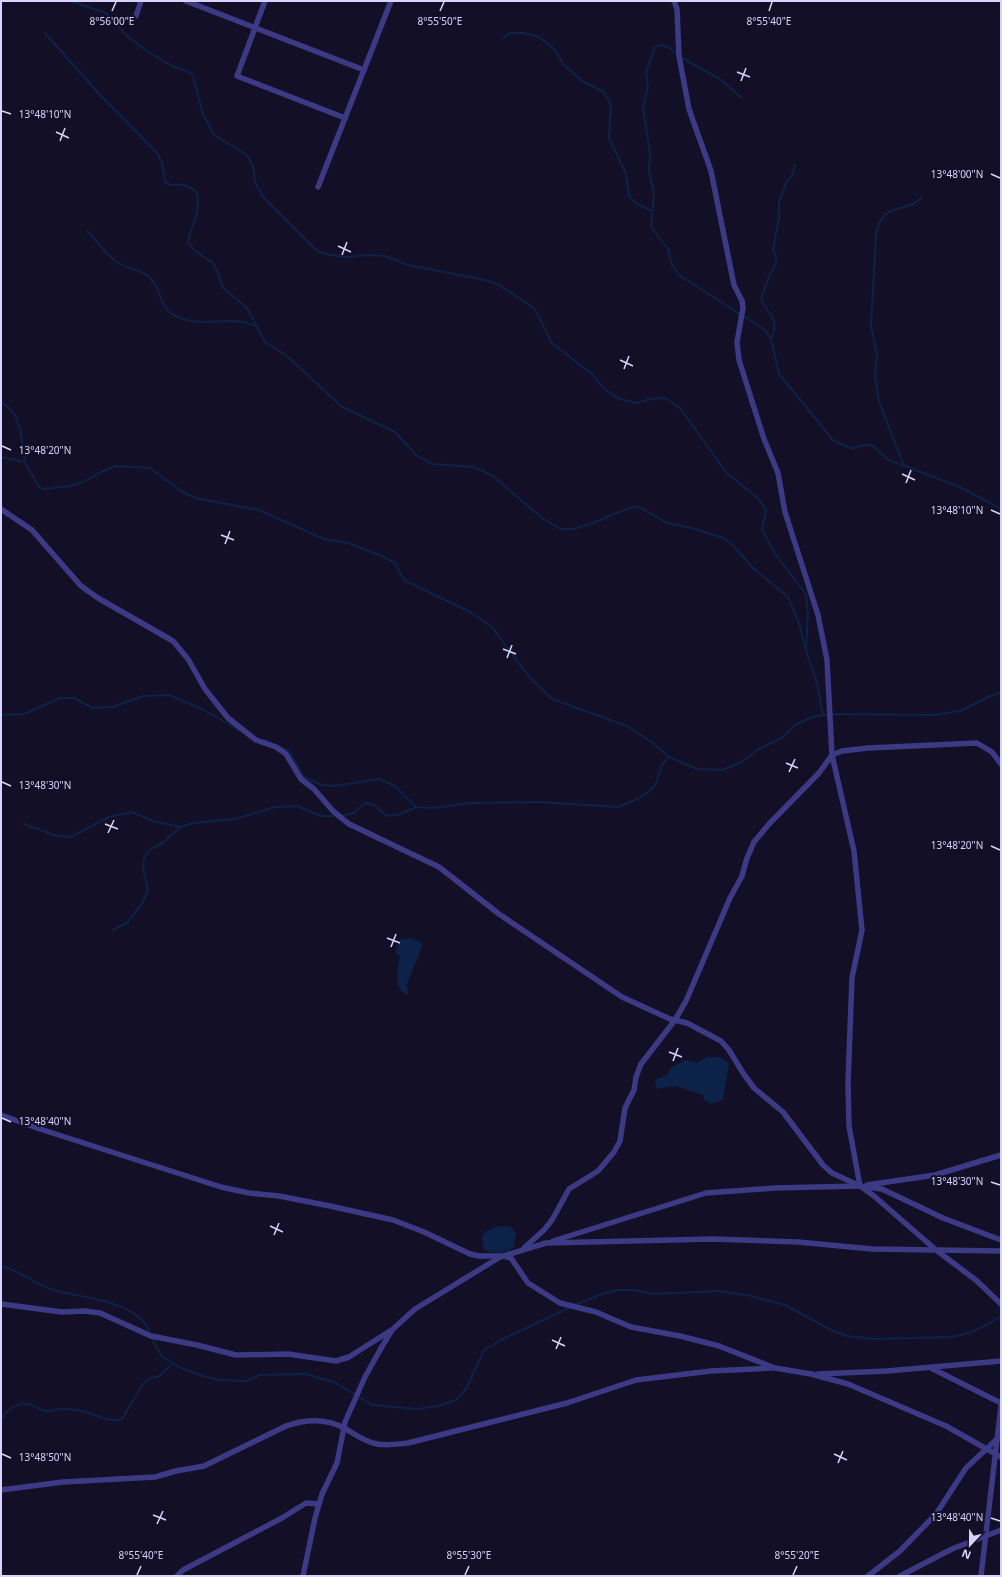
<svg xmlns="http://www.w3.org/2000/svg" width="1002" height="1577" font-family="'Noto Sans',sans-serif">
<rect width="100%" height="100%" fill="#130f26"/>
<g fill="#0c2248">
<path d="M411,938L423,944L407,984L408,995C392,988 398,970 400,956L395,952L399,940Z"/>
<polygon points="707,1057 720,1057 729,1063 723,1100 712,1104 705,1101 703,1095 675,1086 656,1089 655,1080 667,1075 671,1067 686,1060 697,1063"/>
<path d="M499,1226L511,1227L516,1233L514,1247C505,1254 494,1254 484,1250L482,1236L487,1231Z"/>
</g>
<g fill="none" stroke-linecap="round" stroke-linejoin="round">
<g stroke="#0c2248" stroke-width="2">
<polyline points="70,1 106,13 127,36 150,53 172,66 187,71 193,75 203,114 214,135 247,155 253,166 255,182 263,197 317,251 331,255 346,257 369,255 385,256 408,265 485,280 497,284 534,308 552,343 593,375 602,387 619,399 637,403 650,399 665,398 680,408 726,472 759,499 766,510 762,530 778,558 806,594 808,613 806,651 817,683 823,715"/>
<path d="M45,33L100,95L157,153L162,162L165,182L171,185C182,183 188,186 197,192C201,213 192,222 188,242L194,250L213,263L218,273L223,288L247,308L265,342L287,356L341,406L395,432L416,455L432,464L473,467L492,475L543,519L561,529H574L593,523L629,508L639,507L667,523L692,528L723,538L732,544L752,567L788,597L799,623L805,647"/>
<polyline points="502,38 510,33 524,33 539,37 556,51 563,64 582,81 604,92 611,105 609,138 626,174 629,196 637,204 652,211"/>
<polyline points="742,98 720,79 682,58 670,48 662,45 655,47 646,72 648,87 643,107 650,153 649,170 654,195 651,227 668,249 671,263 679,275 765,330 771,339 779,374 833,440 853,449 859,446 872,445 887,459 962,488 1001,509"/>
<path d="M87,231C97,241 108,257 120,264C130,270 142,269 150,278C165,293 156,310 183,319C206,327 233,315 255,326"/>
<path d="M771,338C781,320 768,315 761,299L769,276L776,264V256L773,250L779,217V202L787,181L792,176L795,165"/>
<polyline points="1,402 7,406 15,415 20,429 25,462 39,487 44,489 70,486 83,482 101,472 115,466 150,468 181,491 195,498 259,510 324,539 348,543 382,556 395,563 404,580 470,612 492,627 530,678 552,699 627,726 653,743 669,757 697,769 722,770 740,763 759,749 782,738 795,725 812,717 830,714 935,715 960,711 990,696 1001,693"/>
<polyline points="1,457 25,462"/>
<path d="M904,466L879,401L875,377L877,355L871,326L876,236C881,199 907,215 922,197"/>
<polyline points="1,715 24,714 60,698 74,698 93,708 112,707 144,696 169,695 204,710 239,730"/>
<path d="M264,740L289,751L304,777L321,785L335,786L379,779L395,786L416,807L433,808L471,803L540,802L618,807C629,803 651,794 656,783C660,772 660,765 669,757"/>
<polyline points="341,816 354,813 360,807 366,803 374,805 387,816 401,814 416,807"/>
<polyline points="24,824 54,835 71,837 109,817 132,812 153,821 180,827 193,823 235,819 275,807 297,806 321,816 336,816"/>
<polyline points="113,930 127,923 143,902 148,890 143,869 144,858 151,849 164,842 180,827"/>
<path d="M1,1267C17,1268 34,1284 51,1289C82,1299 137,1299 150,1333"/>
<polyline points="575,1305 602,1294 617,1290 634,1290 653,1294 719,1291 751,1296 785,1305 831,1330 847,1336 874,1339 952,1337 969,1333 989,1324 1001,1316"/>
<polyline points="152,1338 156,1347 163,1357 181,1368 203,1376 220,1380 246,1381 260,1375 306,1374 336,1383 372,1405 416,1409 438,1406 456,1400 466,1389 484,1350 501,1340 571,1307"/>
<path d="M1,1420C6,1410 17,1402 29,1404C35,1406 40,1410 46,1411C52,1412 56,1409 61,1409C70,1409 84,1411 92,1414C104,1418 110,1422 122,1419L143,1384L149,1379L159,1376L173,1363"/>
</g>
<g stroke="#3d3a85" stroke-width="5.5">
<polyline points="186,1 364,70"/>
<polyline points="265,1 237,76 345,118"/>
<polyline points="674,1 677,9 679,56 689,109 711,171 734,285 742,301 743,308 737,342 739,360 764,439 778,473 785,512 818,615 827,660 832,755 854,851 862,930 852,978 848,1083 849,1126 860,1186 882,1189 943,1218 1001,1240"/>
<polyline points="136,16 141,1"/>
<polyline points="318,187 391,1"/>
<polyline points="1,509 32,530 81,586 98,598 173,641 188,659 205,689 228,718 256,740 276,747 286,754 301,779 314,789 333,811 349,824 439,867 499,914 622,997 670,1019 687,1023 721,1041 729,1050 743,1073 754,1088 783,1112 823,1165 832,1173 860,1186 874,1196 936,1250 977,1281 1001,1304"/>
<polyline points="1,1115 40,1129 221,1187 249,1193 279,1196 330,1206 393,1220 424,1232 470,1254 479,1256 503,1256 511,1258 528,1283 560,1303 596,1312 631,1327 680,1336 719,1346 775,1368 811,1374 848,1384 946,1426 1001,1457"/>
<polyline points="867,1185 935,1175 1001,1155"/>
<polyline points="553,1241 706,1193 775,1188 858,1186"/>
<polyline points="524,1248 544,1230 552,1220 569,1189 598,1171 614,1152 620,1141 625,1108 634,1090 636,1077 641,1064 675,1020 686,1001 730,898 742,876 747,858 754,842 769,824 819,773 832,755 842,751 868,748 977,743 992,752 1001,764"/>
<polyline points="1,1304 62,1312 84,1311 100,1313 151,1336 197,1345 236,1355 288,1354 336,1361 349,1357 390,1331"/>
<polyline points="931,1368 1001,1403"/>
<polyline points="818,1374 887,1371 1001,1361"/>
<path d="M1,1490L63,1482L155,1477L176,1471L204,1466L286,1426C306,1419 327,1418 346,1429C356,1435 365,1442 377,1444C387,1446 398,1444 408,1443L567,1403L636,1380L711,1371L772,1368"/>
<polyline points="177,1576 183,1570 282,1518 306,1503 319,1504"/>
<polyline points="303,1576 315,1518 322,1494 337,1463 345,1422 365,1377 380,1350 392,1330 415,1309 500,1257 546,1243 713,1239 798,1242 872,1249 1001,1251"/>
<polyline points="868,1576 900,1551 936,1514 966,1468 998,1438 1001,1438"/>
<polyline points="900,1576 952,1549 1001,1530"/>
<polyline points="981,1576 1001,1406"/>
</g>
</g>
<path fill="none" stroke="#d9d4ff" stroke-width="1.5" d="M112,11L116,2M440,11L444,2M769,11L772,2M737,72L750,77M741,81L746,68M2,111L11,114M56,132L69,138M60,141L65,128M991,174L1000,178M338,246L351,252M342,255L347,242M620,360L633,366M624,369L629,356M2,446L11,450M902,474L915,480M906,483L911,470M991,510L1000,514M221,535L234,540M225,544L230,531M503,649L516,654M507,658L512,645M786,763L798,768M789,772L795,759M2,782L11,786M105,824L118,829M108,833L114,820M991,846L1000,850M387,938L400,943M391,947L396,934M669,1052L682,1057M673,1061L678,1048M2,1118L11,1122M991,1182L1000,1185M270,1226L283,1232M274,1235L279,1223M552,1340L565,1346M556,1349L561,1337M2,1454L11,1458M834,1454L847,1460M838,1463L843,1451M153,1515L166,1520M991,1518L1000,1521M157,1524L163,1511M137,1575L141,1566M465,1575L469,1566M793,1575L797,1566"/>
<g font-size="10" text-anchor="middle" fill="#d9d4ff" stroke="#130f26" stroke-width="4" stroke-linejoin="round" paint-order="stroke">
<text x="112" y="25">8°56'00"E</text>
<text x="440" y="25">8°55'50"E</text>
<text x="769" y="25">8°55'40"E</text>
<text x="45" y="118">13°48'10"N</text>
<text x="957" y="178">13°48'00"N</text>
<text x="45" y="454">13°48'20"N</text>
<text x="957" y="514">13°48'10"N</text>
<text x="45" y="789">13°48'30"N</text>
<text x="957" y="849">13°48'20"N</text>
<text x="45" y="1125">13°48'40"N</text>
<text x="957" y="1185">13°48'30"N</text>
<text x="45" y="1461">13°48'50"N</text>
<text x="957" y="1521">13°48'40"N</text>
<text x="141" y="1559">8°55'40"E</text>
<text x="469" y="1559">8°55'30"E</text>
<text x="797" y="1559">8°55'20"E</text>
</g>
<rect width="1002" height="1577" fill="none" stroke="#d9d4ff" stroke-width="4"/>
<g transform="translate(970 1545) rotate(202)" stroke="#130f26" stroke-width="3" paint-order="stroke">
<path d="M0-3L7 15L0 10L-7 15Z" fill="#d9d4ff"/>
<text y="-6" font-size="11" font-weight="bold" text-anchor="middle" fill="#d9d4ff">N</text>
</g>
</svg>
